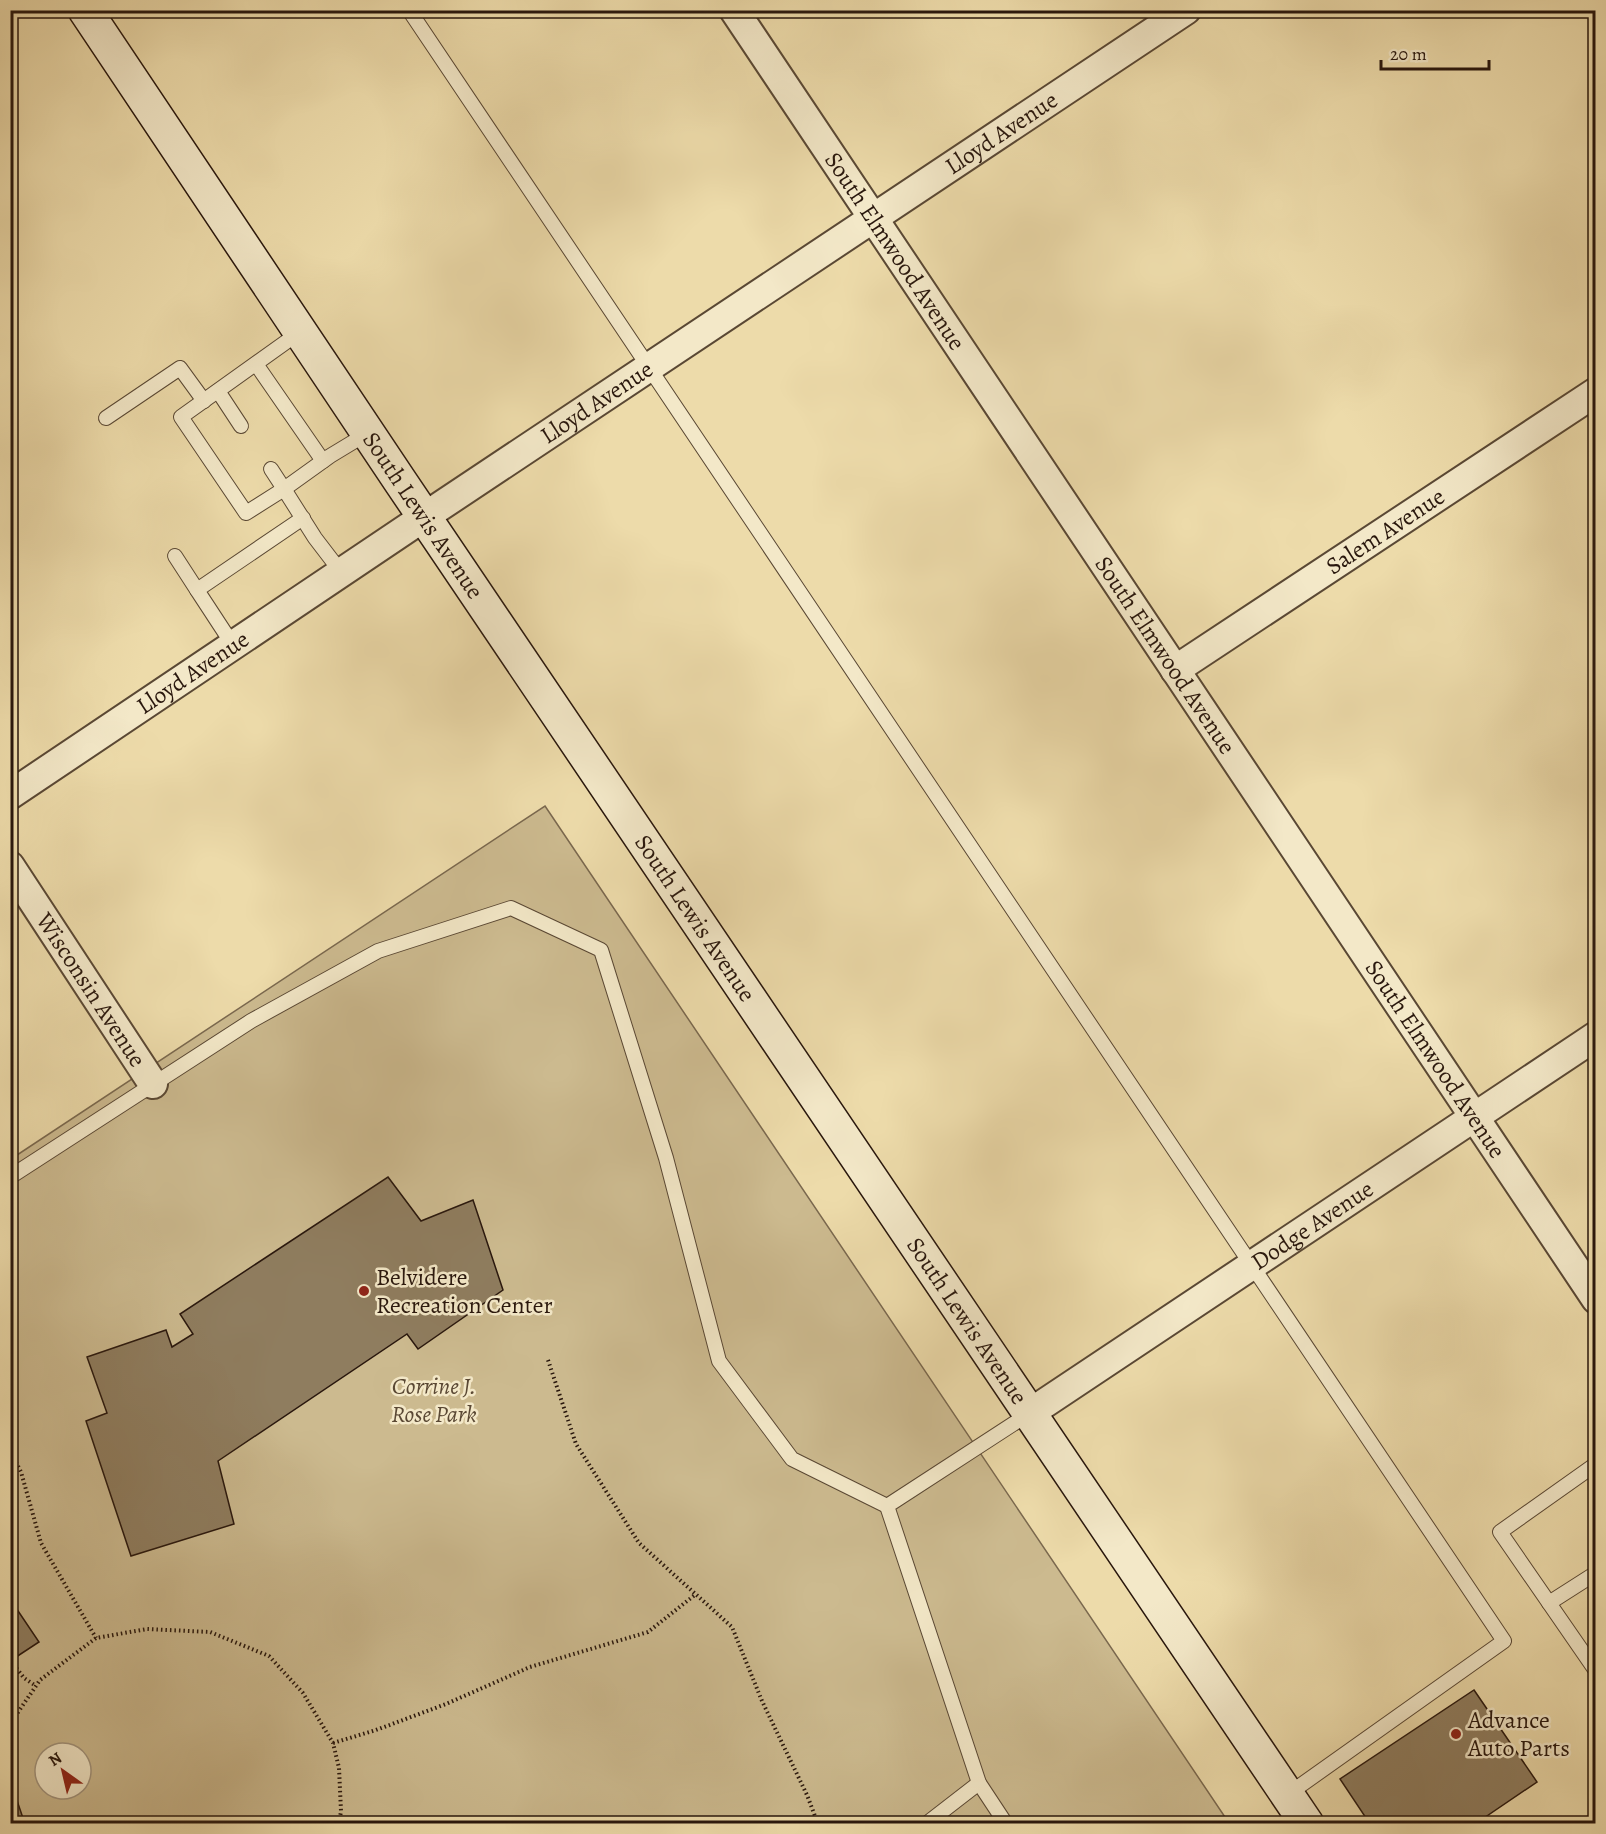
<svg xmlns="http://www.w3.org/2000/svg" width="1606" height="1834" font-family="Alegreya,serif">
<rect width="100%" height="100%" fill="#eddbaa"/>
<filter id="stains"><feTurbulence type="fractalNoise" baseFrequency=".00333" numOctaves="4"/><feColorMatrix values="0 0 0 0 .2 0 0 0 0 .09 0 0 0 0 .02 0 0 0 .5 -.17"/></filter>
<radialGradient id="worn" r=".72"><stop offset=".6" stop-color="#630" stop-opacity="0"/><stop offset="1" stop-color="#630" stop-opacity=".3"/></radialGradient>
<path fill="#ccba8f" stroke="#7a684e" stroke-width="1.5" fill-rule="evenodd" d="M545,806L1229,1823L11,1824V1159ZM45,1753H81V1789H45Z"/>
<g fill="#8f7d5f" stroke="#29170d" stroke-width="1.5">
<polygon points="388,1177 421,1221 473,1200 503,1290 418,1349 407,1334 218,1461 234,1524 131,1556 86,1421 107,1413 87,1357 166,1330 172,1347 193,1334 180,1314"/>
<polygon points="10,1599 39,1642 10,1661"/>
<polygon points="1474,1690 1537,1782 1475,1824 1370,1824 1340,1779"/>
<polygon points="10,1780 25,1824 10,1824"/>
</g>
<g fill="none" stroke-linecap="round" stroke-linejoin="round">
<defs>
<g id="service">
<polyline points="409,10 1504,1641 1287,1795"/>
<polyline points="300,332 181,417 246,513 284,489 315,538 341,572"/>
<polyline points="256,364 323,461"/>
<polyline points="218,391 241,426"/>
<polyline points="106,418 180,368 204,401"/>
<polyline points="271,469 284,489 330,456 368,433"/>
<polyline points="175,556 197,590"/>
<polyline points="233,645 197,590 303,518"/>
<polyline points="10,1177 251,1021 378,951 511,908 601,950 666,1158 719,1361 792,1459 887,1506"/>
<polyline points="1596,1464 1500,1532 1596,1671"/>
<polyline points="1549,1603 1596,1573"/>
<polyline points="926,1824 979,1783"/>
<polyline points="1006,1824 979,1783 887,1506 1030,1413"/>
<polyline points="1589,1824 1596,1819"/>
</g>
<g id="minor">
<path id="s1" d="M734,10L1596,1299"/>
<path id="s2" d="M1175,670L1596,392"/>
<path id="s3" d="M10,795L424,517L1186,10"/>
<path id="s4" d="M10,866L153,1084"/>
<path id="s5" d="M1030,1413L1596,1036"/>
</g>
<g id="secondary">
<path id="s6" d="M85,10L400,481L1307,1824"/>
</g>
</defs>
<use href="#service" stroke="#5a4834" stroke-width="16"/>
<use href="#minor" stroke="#5a4834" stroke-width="32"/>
<use href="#secondary" stroke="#29170d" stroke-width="36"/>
<g stroke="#29170d" stroke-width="4" stroke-dasharray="1.5 3" stroke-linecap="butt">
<polyline points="548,1360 576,1444 639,1543 732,1627 762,1701 807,1795 818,1824"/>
<polyline points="10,1450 21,1472 41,1543 96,1638"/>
<polyline points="11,1661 24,1678 36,1686"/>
<polyline points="10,1724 40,1680 96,1638 147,1629 210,1632 269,1656 303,1693 333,1743 339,1768 341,1811 339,1824"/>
<polyline points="333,1743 376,1730 446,1704 530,1667 648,1632 696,1594"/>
</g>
<use href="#service" stroke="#f3e8c8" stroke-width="14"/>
<use href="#minor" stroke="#f3e8c8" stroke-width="28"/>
<use href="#secondary" stroke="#f3e8c8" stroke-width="33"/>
</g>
<g fill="#8f2418" stroke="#f3e8c8" stroke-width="2">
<circle cx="364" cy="1291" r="6"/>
<circle cx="1456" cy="1734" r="6"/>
</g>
<g text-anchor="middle" stroke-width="5" stroke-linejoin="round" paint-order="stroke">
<g font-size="24" fill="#29170d" stroke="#f3e8c8">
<text dy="8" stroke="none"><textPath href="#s3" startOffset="1192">Lloyd Avenue</textPath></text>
<text dy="8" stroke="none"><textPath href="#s1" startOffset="290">South Elmwood Avenue</textPath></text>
<text dy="8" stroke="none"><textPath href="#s3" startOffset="706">Lloyd Avenue</textPath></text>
<text dy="8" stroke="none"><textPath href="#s6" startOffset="608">South Lewis Avenue</textPath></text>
<text dy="8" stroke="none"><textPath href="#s2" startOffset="252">Salem Avenue</textPath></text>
<text dy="8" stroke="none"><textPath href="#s1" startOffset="776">South Elmwood Avenue</textPath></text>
<text dy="8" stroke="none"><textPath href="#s3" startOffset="220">Lloyd Avenue</textPath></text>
<text dy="8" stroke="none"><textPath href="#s6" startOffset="1094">South Lewis Avenue</textPath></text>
<text dy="8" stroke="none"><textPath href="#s4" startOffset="148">Wisconsin Avenue</textPath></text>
<text dy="8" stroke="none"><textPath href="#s1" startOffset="1262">South Elmwood Avenue</textPath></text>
<text dy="8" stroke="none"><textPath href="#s5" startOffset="339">Dodge Avenue</textPath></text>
<text dy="8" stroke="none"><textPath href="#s6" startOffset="1580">South Lewis Avenue</textPath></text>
</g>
<g font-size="24" fill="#29170d" stroke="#f3e8c8" text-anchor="start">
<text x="376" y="1285">Belvidere<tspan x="376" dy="28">Recreation Center</tspan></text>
<text x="1468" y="1728">Advance<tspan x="1468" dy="28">Auto Parts</tspan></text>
</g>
<g font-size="24" font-style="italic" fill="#5a4834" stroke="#f3e8c8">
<text x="434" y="1394">Corrine J.<tspan x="434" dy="28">Rose Park</tspan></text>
</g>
</g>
<rect width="1606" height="1834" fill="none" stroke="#eddbaa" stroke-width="36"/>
<rect x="12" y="12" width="1582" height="1810" fill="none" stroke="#29170d" stroke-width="3"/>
<rect x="18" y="18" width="1570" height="1798" fill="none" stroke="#29170d" stroke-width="1.5"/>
<g transform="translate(63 1771) rotate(326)"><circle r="28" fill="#f3e8c8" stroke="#a2947d" stroke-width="1.5"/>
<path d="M0-4.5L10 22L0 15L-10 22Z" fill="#8f2418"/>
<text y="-9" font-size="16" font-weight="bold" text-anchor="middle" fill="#29170d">N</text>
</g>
<path d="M1381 60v9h108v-9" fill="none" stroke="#29170d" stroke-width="3"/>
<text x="1390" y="60" font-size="18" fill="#29170d" stroke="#f3e8c8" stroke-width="4.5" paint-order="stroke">20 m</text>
<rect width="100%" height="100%" filter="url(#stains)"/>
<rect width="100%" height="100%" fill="url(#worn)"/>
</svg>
